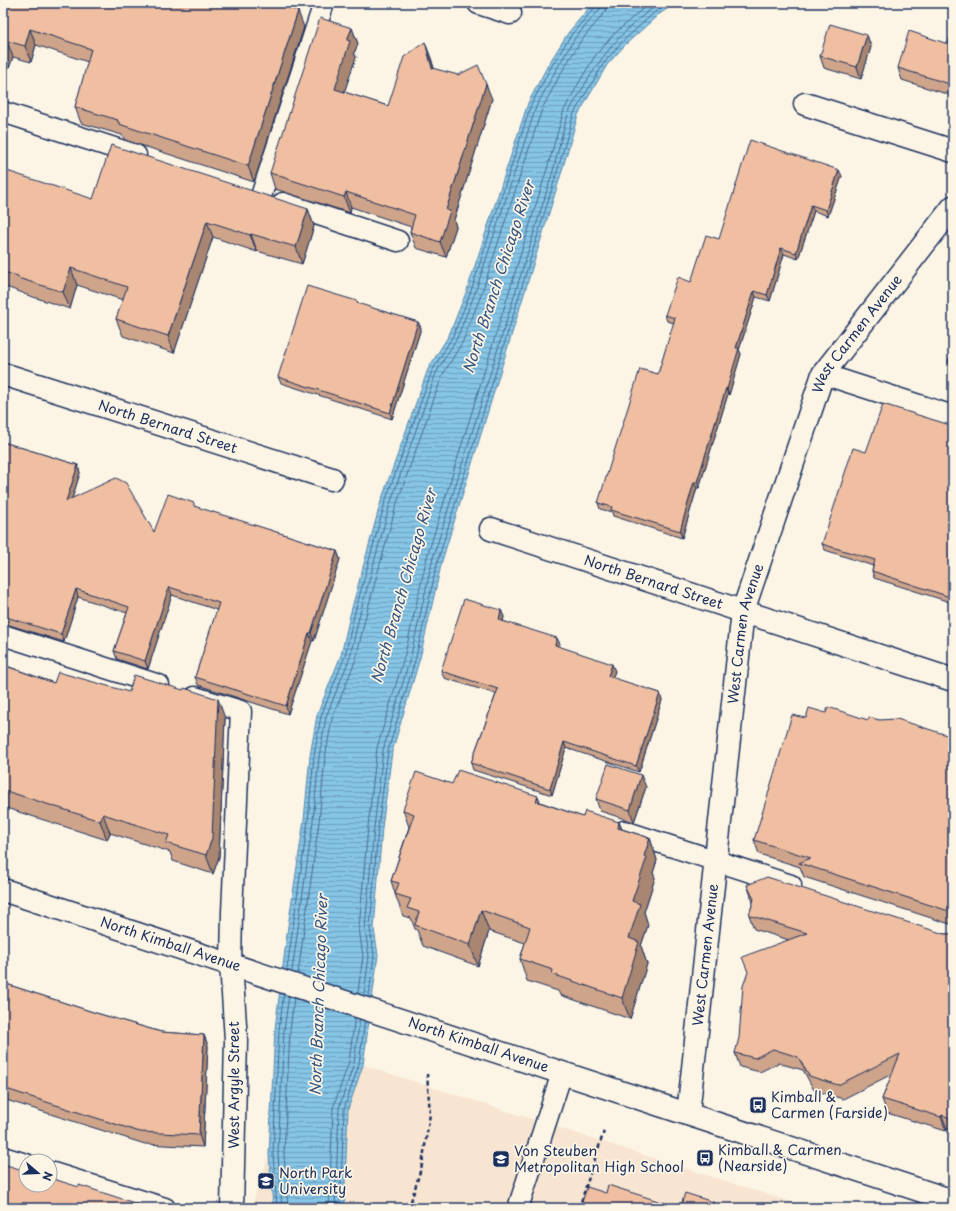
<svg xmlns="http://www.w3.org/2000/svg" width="956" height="1211" font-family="'Playpen Sans',sans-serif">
<defs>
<pattern id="water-rules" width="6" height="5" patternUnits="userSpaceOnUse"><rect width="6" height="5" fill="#86c5e6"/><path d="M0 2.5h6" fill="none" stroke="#6da0be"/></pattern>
</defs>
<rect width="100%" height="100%" fill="#fcf5e5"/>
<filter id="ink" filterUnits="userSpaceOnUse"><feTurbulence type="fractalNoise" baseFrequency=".025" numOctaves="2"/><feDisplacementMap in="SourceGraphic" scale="8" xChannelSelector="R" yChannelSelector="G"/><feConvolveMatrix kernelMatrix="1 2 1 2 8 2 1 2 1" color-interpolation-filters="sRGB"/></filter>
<g filter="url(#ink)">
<g fill="#f8e5d1">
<polygon points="363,1065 810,1208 344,1208 348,1109"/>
<polygon points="269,1154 273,1208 251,1208"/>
</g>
<polygon fill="url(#water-rules)" stroke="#5b89b0" points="593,3 676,3 658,15 625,45 607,65 578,115 561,174 442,561 420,658 392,752 382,828 374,929 378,955 363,1065 348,1109 344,1208 273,1208 269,1154 275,1029 288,926 304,820 310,756 317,715 341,655 350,615 381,501 428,369 449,335 467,290 528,103 548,65 568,33"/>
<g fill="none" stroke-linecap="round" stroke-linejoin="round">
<g stroke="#466b94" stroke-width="1">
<polyline points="287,969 308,820 314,756 321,716 345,656 354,616 385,502 432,371 453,336 471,291 531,105 551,67 571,35 595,7 596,3"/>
<polyline points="292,971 313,821 319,757 326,717 350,657 359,617 390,504 436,373 457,338 475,293 536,107 556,70 575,38 600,9 601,3"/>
<polyline points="298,973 319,822 325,758 332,719 356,659 365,619 396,506 442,376 463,341 481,295 542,109 561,73 580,42 605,12 607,3"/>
<polyline points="358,992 363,956 359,928 368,827 377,748 405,654 427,557 547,169 564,110 581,79 595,56 613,35 649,3"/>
<path d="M364,994L369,956L365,929L374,828L383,750L411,655L433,558L553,171C558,152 562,131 569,112C572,106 576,99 580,93C599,58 626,25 660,3"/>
<polyline points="369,996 374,955 370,929 378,828 388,751 416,657 438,560 557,172 574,113 604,63 622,42 655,12 669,3"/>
<polyline points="277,1208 273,1154 279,1030 284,993"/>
<polyline points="282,1208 278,1154 284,1030 289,995"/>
<polyline points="288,1208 284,1154 290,1031 294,997"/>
<polyline points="329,1208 333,1108 349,1062 355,1016"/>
<polyline points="335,1208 339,1108 354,1063 360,1018"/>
<polyline points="340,1208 344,1109 359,1064 365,1020"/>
</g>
<defs>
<g id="lane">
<polyline points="3,112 136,155"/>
<polyline points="261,196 324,3"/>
<polyline points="283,203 398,241"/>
<polyline points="823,374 953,416"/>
<polyline points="3,635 159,685"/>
<polyline points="195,697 241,711 232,912 231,963"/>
<polyline points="624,831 791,885"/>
<polyline points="3,1157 26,1164"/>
<polyline points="50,1172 165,1208"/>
<polyline points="518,1208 562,1073"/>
</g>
<g id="street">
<polyline points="479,3 510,13"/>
<polyline points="805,104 953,151"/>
<path id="s1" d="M3,374L332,479"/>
<path id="s2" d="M491,529L953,680"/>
<polyline points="231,963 236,1040 232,1208"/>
<path id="s3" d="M688,1114L743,611L823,374L953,207"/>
</g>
<g id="secondary">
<path id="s4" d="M3,890C320,991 636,1097 953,1201"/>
</g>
</defs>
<use href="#lane" stroke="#1b2f5e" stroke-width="23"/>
<use href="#street" stroke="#1b2f5e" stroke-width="25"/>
<use href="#secondary" stroke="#1b2f5e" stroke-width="25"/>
<g stroke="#1b2f5e" stroke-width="2.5" stroke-dasharray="4 3" stroke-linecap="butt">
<polyline points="409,1208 422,1165 430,1114 427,1074"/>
<polyline points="579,1208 604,1131"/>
</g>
<use href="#lane" stroke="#fcf5e5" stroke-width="20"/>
<use href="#street" stroke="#fcf5e5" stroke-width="22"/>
<use href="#secondary" stroke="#fcf5e5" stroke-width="22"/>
</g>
<g fill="#cea48a" stroke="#1b2f5e">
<polygon points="3,3 304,27 254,182 125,140 122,135 81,123 75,107 88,62 36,45 31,62 13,57 9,68 3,66"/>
<polygon points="352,28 358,44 354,53 356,57 344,92 388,106 431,58 434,68 492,99 454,220 456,227 446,257 416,248 410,232 411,227 351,207 350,213 275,189 270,173"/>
<polygon points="953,29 953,96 902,80 898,68 948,44"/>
<polygon points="867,35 871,47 861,79 824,68 820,56"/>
<polygon points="842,176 828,216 814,211 798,259 784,254 770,301 756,297 739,350 741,354 729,395 728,394 699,488 697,488 682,538 613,516 612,512 600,509 598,503 658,374 674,323 667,321 665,315 691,282 719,239"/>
<polygon points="3,186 93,199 308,209 314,226 302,264 257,251 257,252 213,237 174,353 123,336 116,319 123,300 77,285 70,309 24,294 23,293 3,286"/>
<polygon points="357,301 358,304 418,322 421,328 392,419 281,383 278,377"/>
<polygon points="953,347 953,369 951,368 948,362"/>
<polygon points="953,426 953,603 874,578 872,571 873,566 825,550 822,544 866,452"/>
<polygon points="3,442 78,465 80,473 72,498 154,532 195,507 337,551 340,559 314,641 312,641 288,714 198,685 195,677 217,610 172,595 148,669 117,659 114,651 127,613 78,597 64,642 3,623"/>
<polygon points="501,610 504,617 503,621 560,644 559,647 615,671 612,678 660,693 662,700 639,772 566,748 552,795 473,770 471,763 496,694 444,678 441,671"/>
<polygon points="3,664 4,665 54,683 225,718 219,857 213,874 173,861 170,852 110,833 107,840 3,807"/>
<polygon points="826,713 868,720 879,720 953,737 953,925 804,877 800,867 759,854 754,840 806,718"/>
<polygon points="452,784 538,796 540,802 583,817 619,822 622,829 650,838 657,860 653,873 655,878 644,912 648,925 641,946 647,964 630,1019 560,995 558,991 527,981 520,959 525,943 489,931 478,966 423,946 417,930 415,929 411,918 403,916 395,894 395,893 391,881 409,827 403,810"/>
<polygon points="646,787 634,822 600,811 596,799"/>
<polygon points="747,885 944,934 950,934 953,933 953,1131 947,1129 946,1131 887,1113 882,1099 892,1074 843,1099 814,1090 803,1070 778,1063 760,1072 740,1067 735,1053 789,940 754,929 749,915 753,902"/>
<polygon points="3,983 96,1013 161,1032 204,1035 208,1046 203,1147 145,1144 3,1099"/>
</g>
<g fill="#a88671" stroke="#1b2f5e">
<polygon points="298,11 304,27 254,182 248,166"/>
<polygon points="352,28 358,44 354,53 356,57 340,105 335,89 347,40"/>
<polygon points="30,29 36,45 31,62 25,46"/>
<polygon points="867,35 871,47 861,79 857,67"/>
<polygon points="7,41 13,57 9,68 3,52"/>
<polygon points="425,42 431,58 438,84 432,68"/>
<polygon points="486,84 492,99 454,220 456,227 446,257 440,242 446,210"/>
<polygon points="839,170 842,176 828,216 826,210"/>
<polygon points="346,192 351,207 350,213 344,197"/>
<polygon points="811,205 814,211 798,259 796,253"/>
<polygon points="308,209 314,226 302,264 296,247"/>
<polygon points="207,221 213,237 174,353 168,336"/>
<polygon points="251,234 257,251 257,252 250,235"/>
<polygon points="781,248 784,254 770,301 767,295"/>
<polygon points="71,268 77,285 70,309 63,292"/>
<polygon points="754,291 756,297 739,350 741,354 729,395 727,389 736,348"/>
<polygon points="418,322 421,328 392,419 390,413"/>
<polygon points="726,388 728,394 699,488 697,482"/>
<polygon points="78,465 80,473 69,509 66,501"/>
<polygon points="694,482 697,488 682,538 680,531"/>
<polygon points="337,551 340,559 314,641 311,633"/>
<polygon points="169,587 172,595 148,669 145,661"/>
<polygon points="76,589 78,597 64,642 61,634"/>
<polygon points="501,610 504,617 501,626 499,620"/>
<polygon points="309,633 312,641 288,714 286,706"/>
<polygon points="557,638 560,644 557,652 555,645"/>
<polygon points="612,664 615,671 611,683 608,676"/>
<polygon points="660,693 662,700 639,772 636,766"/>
<polygon points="218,699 225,718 219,857 213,874 206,855"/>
<polygon points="564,742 566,748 552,795 550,789"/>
<polygon points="641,775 646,787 634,822 630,810"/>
<polygon points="538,796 546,817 536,801"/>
<polygon points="103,814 110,833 107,840 100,821"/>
<polygon points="619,822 627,844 618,828"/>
<polygon points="650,838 657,860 653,873 655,878 644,912 648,925 641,946 647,964 630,1019 622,998 632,901 644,856"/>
<polygon points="481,910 489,931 478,966 470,945"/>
<polygon points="204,1035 208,1046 203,1147 199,1135"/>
<polygon points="942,1115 947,1129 946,1131 941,1117"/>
<polygon points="713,1202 715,1208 712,1208"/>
</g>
<g fill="#f0bfa1" stroke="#1b2f5e">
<polygon points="3,3 276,3 298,11 248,166 119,124 119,122 117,121 118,120 75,107 91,49 30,29 25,46 7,41 3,52"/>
<polygon points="320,18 352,28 347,40 350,41 335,89 388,106 404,57 425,42 432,68 458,75 478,65 486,84 446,210 450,211 440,242 410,232 415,215 346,192 344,197 270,173"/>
<polygon points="830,24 867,35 857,67 820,56"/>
<polygon points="953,29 953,85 898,68 909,31 948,44"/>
<polygon points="750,140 839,170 826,210 811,205 796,253 781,248 767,295 754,291 736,348 739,348 727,389 726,388 697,482 694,482 680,531 611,510 612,507 598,503 640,369 658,374 675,318 665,315 678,277 691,282 706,235 719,239"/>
<polygon points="111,145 308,209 296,247 251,234 250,235 207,221 168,336 116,319 127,287 71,268 63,292 18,278 18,276 3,272 3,186 7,171 93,199"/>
<polygon points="307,286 357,301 357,303 418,322 390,413 278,377"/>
<polygon points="953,347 953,363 948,362"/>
<polygon points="883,404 953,426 953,598 872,571 875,560 822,544 853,448 866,452"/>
<polygon points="3,442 78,465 66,501 116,478 126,483 154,532 168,494 194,503 194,506 337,551 311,633 309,633 286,706 195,677 219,603 169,587 145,661 114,651 129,607 76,589 61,634 3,616"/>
<polygon points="464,599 501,610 499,620 557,638 555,645 612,664 608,676 660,693 636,766 564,742 550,789 471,763 498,689 441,671"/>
<polygon points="3,664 4,664 3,665 54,683 58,672 129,692 134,675 183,690 184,688 218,699 212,838 206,855 166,843 169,835 103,814 100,821 3,790"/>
<polygon points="828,707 868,720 869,717 879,720 897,719 953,737 953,913 952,912 799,863 811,858 754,840 792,715 806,718 809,708 826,713"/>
<polygon points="608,764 641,775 630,810 596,799"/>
<polygon points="458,770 538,796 536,801 583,817 585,811 619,822 618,828 650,838 644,856 647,857 632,901 640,904 629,938 639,942 622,998 552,974 553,970 520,959 530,927 481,910 470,945 415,925 419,912 407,908 411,899 395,894 399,883 391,881 414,814 403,810 416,772 452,784"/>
<polygon points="767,877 944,934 950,934 953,933 953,1119 942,1115 941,1117 882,1099 900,1054 838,1085 809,1076 798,1057 773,1049 755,1058 735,1053 739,1038 743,986 748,972 742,957 807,933 749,915 754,899 747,885"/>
<polygon points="3,983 96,1013 161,1032 204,1035 199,1135 140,1132 3,1088"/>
<polygon points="3,1164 26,1171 26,1185 50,1185 50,1178 79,1187 79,1185 150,1208 3,1208"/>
<polygon points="608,1185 680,1208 580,1208 587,1187 606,1193"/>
<polygon points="685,1193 713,1202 712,1208 680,1208"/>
</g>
</g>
<defs>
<symbol id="bus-square" viewBox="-11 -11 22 22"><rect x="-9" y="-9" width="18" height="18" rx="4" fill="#1b2f5e" stroke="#fcf5e5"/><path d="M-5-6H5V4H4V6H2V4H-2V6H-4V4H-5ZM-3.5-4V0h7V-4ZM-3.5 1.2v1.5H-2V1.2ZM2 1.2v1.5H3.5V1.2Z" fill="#fff"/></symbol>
<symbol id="school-square" viewBox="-11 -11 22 22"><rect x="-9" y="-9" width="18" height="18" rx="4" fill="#1b2f5e" stroke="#fcf5e5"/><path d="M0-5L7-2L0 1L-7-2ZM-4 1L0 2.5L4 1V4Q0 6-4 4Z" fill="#fff"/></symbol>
<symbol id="university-square" viewBox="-11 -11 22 22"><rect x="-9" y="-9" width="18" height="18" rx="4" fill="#1b2f5e" stroke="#fcf5e5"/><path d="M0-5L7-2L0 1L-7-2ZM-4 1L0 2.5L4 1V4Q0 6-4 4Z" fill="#fff"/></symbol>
</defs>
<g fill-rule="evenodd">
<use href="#bus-square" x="748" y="1095" width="20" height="20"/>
<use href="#bus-square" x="695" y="1148" width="20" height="20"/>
<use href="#school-square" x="491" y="1149" width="20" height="20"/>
<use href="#university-square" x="256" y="1171" width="20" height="20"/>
</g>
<g text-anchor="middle" stroke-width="3.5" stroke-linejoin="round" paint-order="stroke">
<g font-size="14" fill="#1b2f5e" stroke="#fcf5e5">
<text dy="5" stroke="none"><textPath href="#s3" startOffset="808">West Carmen Avenue</textPath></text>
<text dy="5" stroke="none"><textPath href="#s1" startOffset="173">North Bernard Street</textPath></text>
<text dy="5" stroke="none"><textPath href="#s2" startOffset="171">North Bernard Street</textPath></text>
<text dy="5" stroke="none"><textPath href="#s3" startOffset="484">West Carmen Avenue</textPath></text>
<text dy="5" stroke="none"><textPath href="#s4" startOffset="176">North Kimball Avenue</textPath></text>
<text dy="5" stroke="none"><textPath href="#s3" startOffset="160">West Carmen Avenue</textPath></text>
<text dy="5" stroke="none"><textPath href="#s4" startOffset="500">North Kimball Avenue</textPath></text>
<text transform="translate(234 1085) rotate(-90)" y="5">West Argyle Street</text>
</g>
<g font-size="14" fill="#1b2f5e" stroke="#fcf5e5" text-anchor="start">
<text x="771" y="1102">Kimball &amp;<tspan x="771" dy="16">Carmen (Farside)</tspan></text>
<text x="718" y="1155">Kimball &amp; Carmen<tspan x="718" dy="16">(Nearside)</tspan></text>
<text x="514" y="1156">Von Steuben<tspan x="514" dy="16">Metropolitan High School</tspan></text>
<text x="279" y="1178">North Park<tspan x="279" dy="16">University</tspan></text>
</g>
<g font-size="15" font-style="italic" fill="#365480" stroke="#fcf5e5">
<text transform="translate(499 277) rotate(-72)" y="5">North Branch Chicago River</text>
<text transform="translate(404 586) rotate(-74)" y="5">North Branch Chicago River</text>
<text transform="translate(319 995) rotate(-88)" y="5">North Branch Chicago River</text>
</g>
</g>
<rect width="956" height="1211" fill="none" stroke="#fcf5e5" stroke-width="16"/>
<rect x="8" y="8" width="940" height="1195" fill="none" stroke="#1b2f5e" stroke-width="1.5" filter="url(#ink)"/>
<g transform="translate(38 1173) rotate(109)"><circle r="19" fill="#fcf5e5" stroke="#a2a6af"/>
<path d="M0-3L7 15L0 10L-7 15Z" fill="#1b2f5e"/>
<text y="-6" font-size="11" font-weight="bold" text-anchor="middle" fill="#1b2f5e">N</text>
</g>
</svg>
